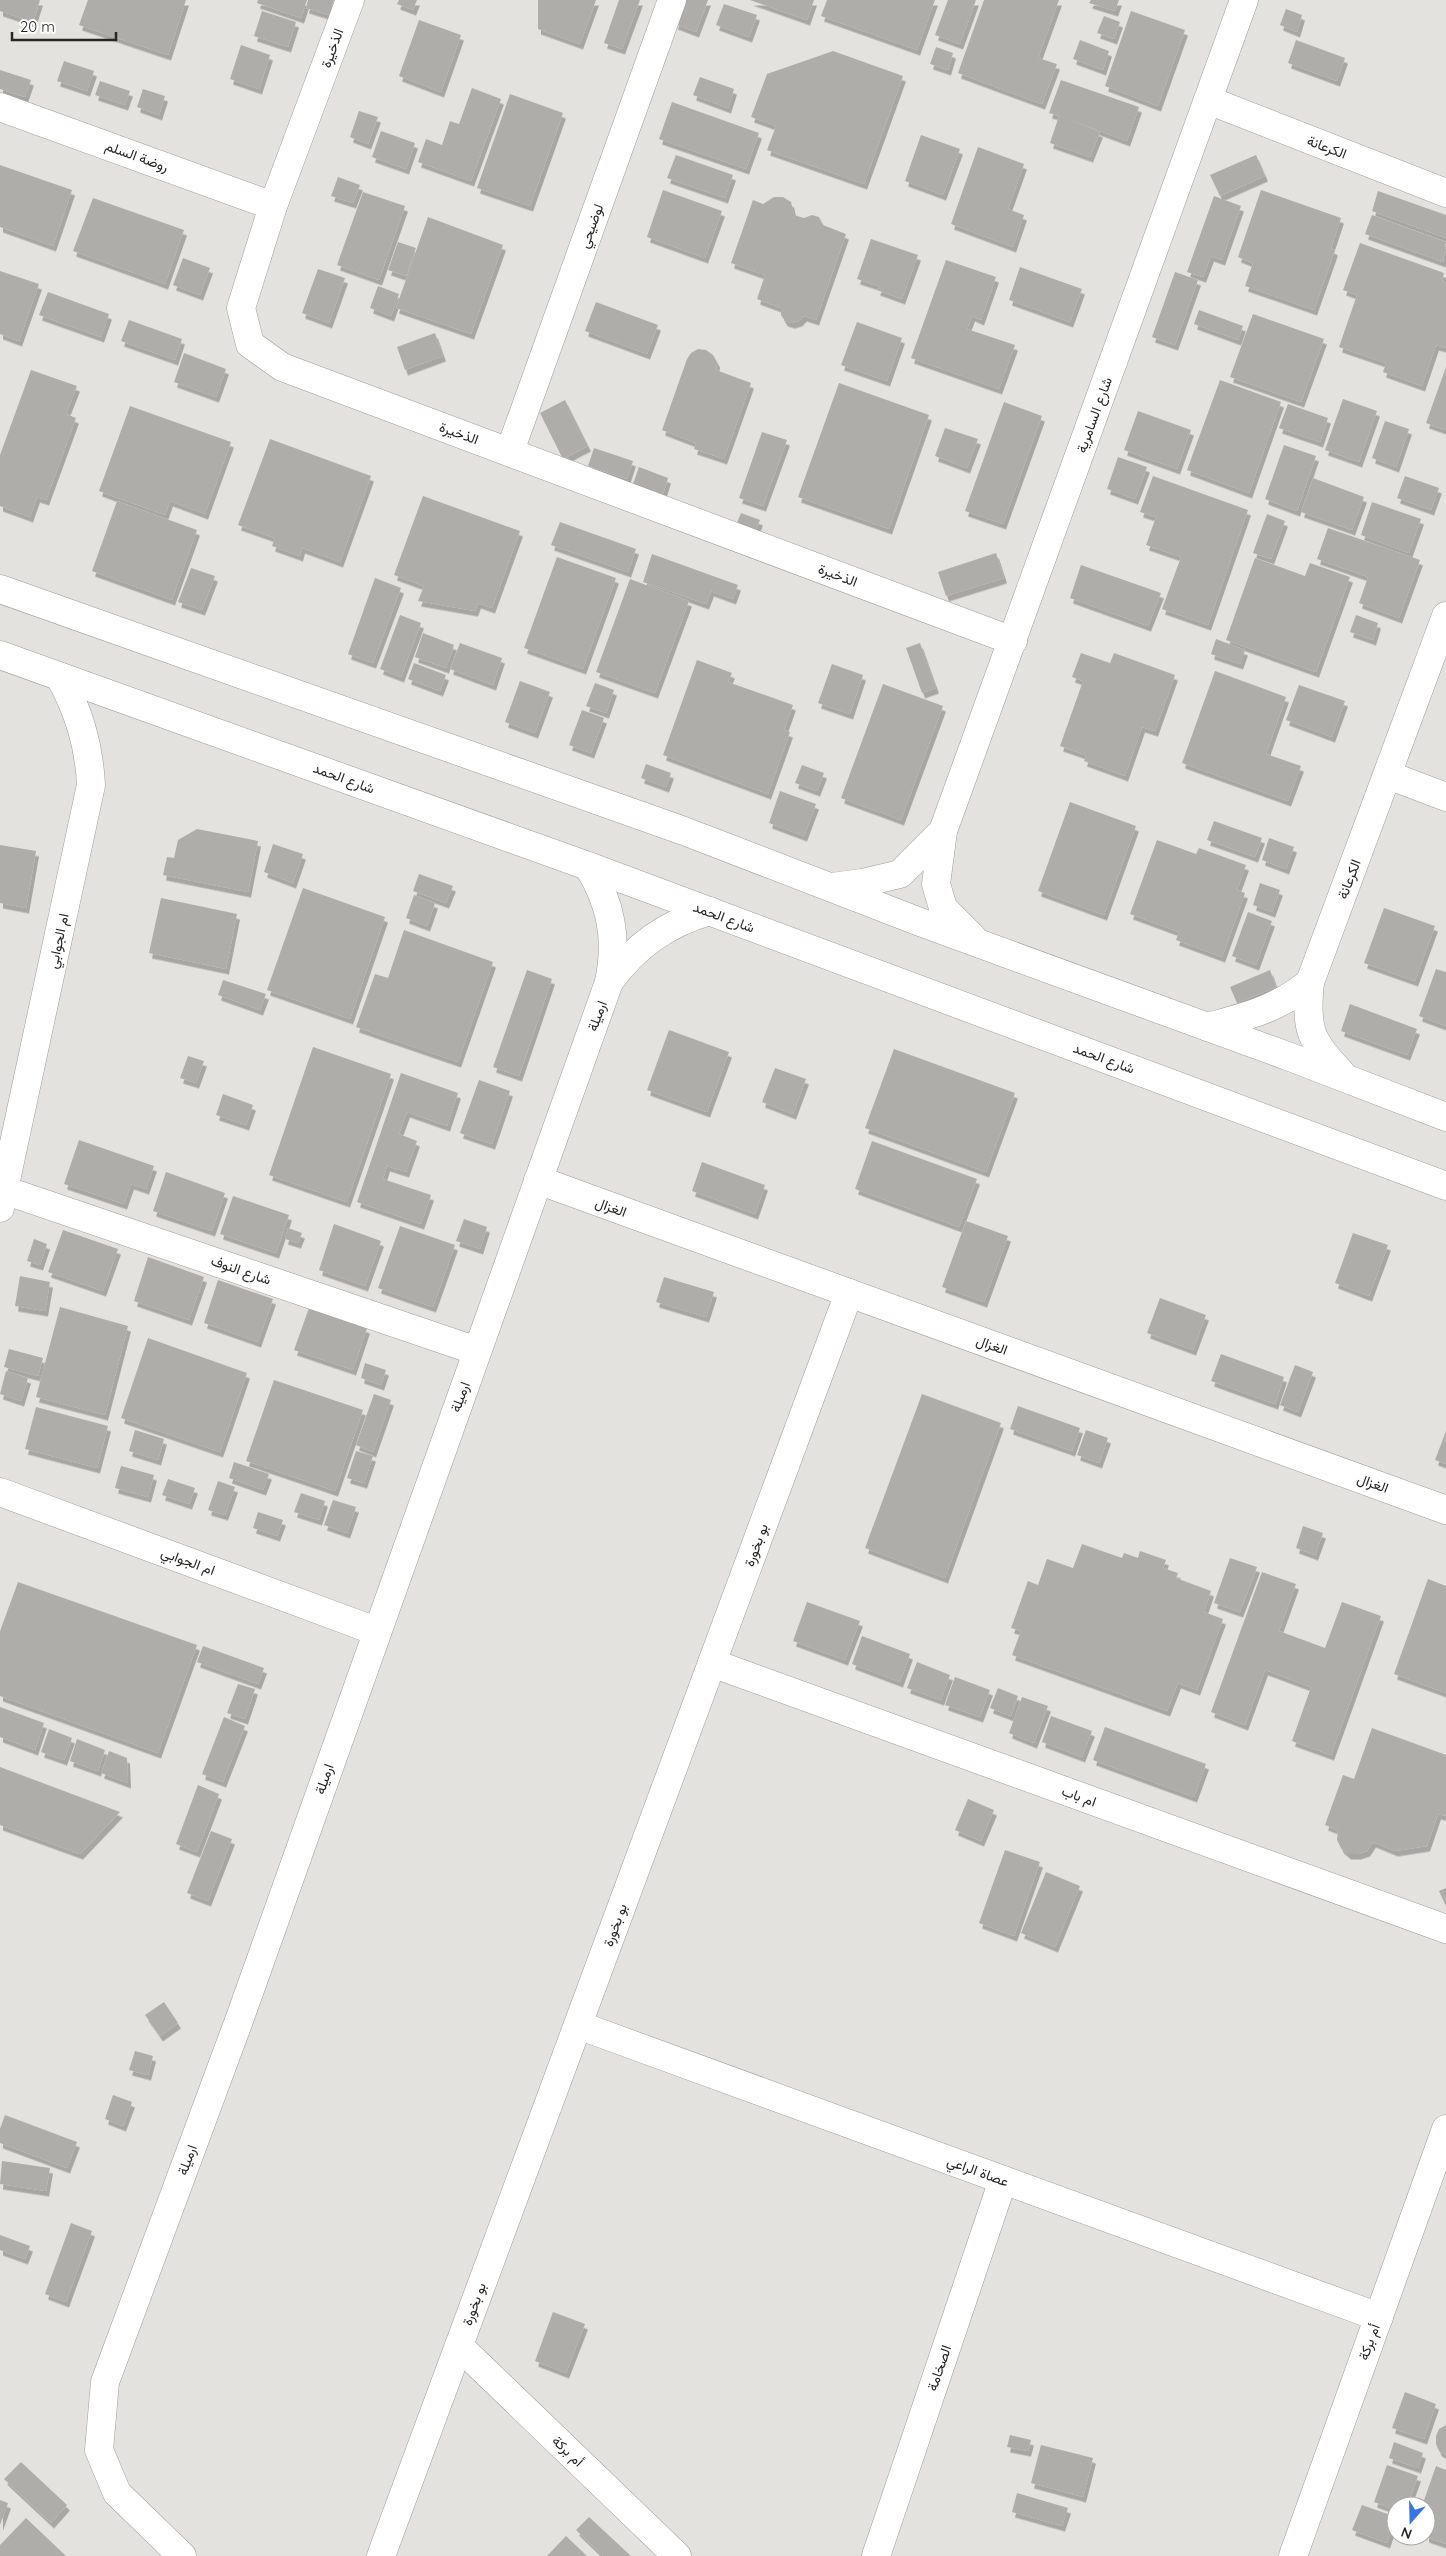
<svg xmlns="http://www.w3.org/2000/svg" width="1446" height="2556" font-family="Quicksand,Vazirmatn,sans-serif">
<defs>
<filter id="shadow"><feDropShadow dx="3" dy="5.5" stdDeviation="0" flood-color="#0004"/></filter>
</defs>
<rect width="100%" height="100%" fill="#e4e2df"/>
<g fill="#afadaa" filter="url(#shadow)">
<polygon points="0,0 40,0 33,22 0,11"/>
<polygon points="88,0 186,0 168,55 79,25"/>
<polygon points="258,0 307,0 301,18 257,3"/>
<polygon points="308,0 334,0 329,15 306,8"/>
<polygon points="399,0 417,0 413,10 397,4"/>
<polygon points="538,0 596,0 580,44 538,29"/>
<polygon points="619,0 640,0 622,49 604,43"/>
<polygon points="683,0 708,0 696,32 675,24"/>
<polygon points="750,0 814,0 807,20"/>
<polygon points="827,0 935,0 917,50 821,16"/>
<polygon points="948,0 976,0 960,44 935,35"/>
<polygon points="984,0 1059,0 1038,58 1057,64 1042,104 958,73"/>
<polygon points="1091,0 1119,0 1115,11 1089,3"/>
<polygon points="724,4 757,15 749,37 716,25"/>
<polygon points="1286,9 1302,15 1297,32 1280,25"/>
<polygon points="262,11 296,22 288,47 254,36"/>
<polygon points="1131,11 1185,30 1158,106 1105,86"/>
<polygon points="1104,16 1120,22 1114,39 1097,33"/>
<polygon points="419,20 461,35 441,92 399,76"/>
<polygon points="1080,40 1109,51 1103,70 1073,59"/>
<polygon points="1296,40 1345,58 1337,81 1288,63"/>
<polygon points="241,45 270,55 259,89 230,79"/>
<polygon points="936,47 953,53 948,70 930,64"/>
<polygon points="833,51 903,76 864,184 767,150 776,126 751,117 767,74"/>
<polygon points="64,61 94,71 87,91 57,81"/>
<polygon points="0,70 31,80 25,97 0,89"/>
<polygon points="700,77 734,89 728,108 693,95"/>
<polygon points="1061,80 1139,107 1127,141 1068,119 1100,132 1090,157 1050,143 1059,116 1049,113"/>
<polygon points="100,81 130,91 125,105 95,95"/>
<polygon points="472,88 501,99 471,181 418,162 426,139 442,145 450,121 459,124"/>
<polygon points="143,89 165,96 159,115 137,107"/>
<polygon points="510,94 563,113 530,206 477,188"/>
<polygon points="672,102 759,133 746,169 659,139"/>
<polygon points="359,111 378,117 368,144 350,137"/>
<polygon points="381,131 415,143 406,169 372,157"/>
<polygon points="921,135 960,149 943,195 905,181"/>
<polygon points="978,147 1024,164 1008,209 1024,215 1013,247 951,224"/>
<polygon points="676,155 733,175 725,198 667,178"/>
<polygon points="1256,155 1265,176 1220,196 1210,175"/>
<polygon points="0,165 72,190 53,246 0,227"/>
<polygon points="338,177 360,185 353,203 331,196"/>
<polygon points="663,190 722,211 705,258 647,237"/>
<polygon points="1261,190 1341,218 1331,248 1335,250 1314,310 1245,286 1253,263 1238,257"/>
<polygon points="1378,191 1446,215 1446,238 1372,211"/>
<polygon points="363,192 405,206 379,280 337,265"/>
<polygon points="1214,196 1241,206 1222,260 1211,256 1203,277 1187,272"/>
<polygon points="774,197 783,197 791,202 794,215 804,218 812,215 819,217 823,225 846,234 816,320 804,316 799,321 792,323 785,321 781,315 781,308 757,299 765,275 731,263 753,200 763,204"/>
<polygon points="93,198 184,230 165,284 73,251"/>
<polygon points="1372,215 1446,242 1443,262 1365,234"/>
<polygon points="428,217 503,245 471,334 396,308"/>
<polygon points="871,239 918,255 902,299 877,290 879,286 857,279"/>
<polygon points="398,242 416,248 406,276 388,270"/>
<polygon points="1360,243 1444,273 1442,281 1446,283 1446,348 1436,345 1422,386 1383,372 1386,363 1339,347 1357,295 1343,290"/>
<polygon points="183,258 210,268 200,295 173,285"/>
<polygon points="946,260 996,277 981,320 972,316 967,329 1015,345 999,389 911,358"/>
<polygon points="1020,267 1082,289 1070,322 1009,300"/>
<polygon points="318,269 345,278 329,323 302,313"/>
<polygon points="0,271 39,284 19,341 0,334"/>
<polygon points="1175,272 1198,280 1175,345 1152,337"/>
<polygon points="378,286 399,294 391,316 370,308"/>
<polygon points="48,292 109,314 101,337 39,315"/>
<polygon points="596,302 658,325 647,354 585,331"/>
<polygon points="1199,310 1243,326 1238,340 1194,324"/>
<polygon points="1253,314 1324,339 1301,402 1230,377"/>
<polygon points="129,320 182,339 175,360 121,341"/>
<polygon points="857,322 902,338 887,381 841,365"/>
<polygon points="435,333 443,356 405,370 397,347"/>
<polygon points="698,349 706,350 713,355 717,362 716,370 751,383 724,459 694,449 696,443 662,430 687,359 691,353"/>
<polygon points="184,353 226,369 216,397 174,382"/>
<polygon points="1446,367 1446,430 1426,423"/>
<polygon points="31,370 77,386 66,414 76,418 46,500 37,497 30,517 0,506 0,455"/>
<polygon points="1220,380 1281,402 1249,493 1187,470"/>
<polygon points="839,383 929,415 889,529 798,497"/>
<polygon points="1343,399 1377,411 1359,462 1325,450"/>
<polygon points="565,400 588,446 563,459 540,413"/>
<polygon points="1004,402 1042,416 1003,524 965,511"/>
<polygon points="1288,404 1328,418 1320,442 1279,428"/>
<polygon points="130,406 231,442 205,514 170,501 165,515 99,491"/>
<polygon points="1138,411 1191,430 1177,469 1124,450"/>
<polygon points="1385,421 1409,429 1396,467 1372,458"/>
<polygon points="945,428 978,439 967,468 935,456"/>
<polygon points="762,432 787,440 763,506 739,498"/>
<polygon points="270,439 371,476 340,562 302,548 300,556 272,546 275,538 238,525"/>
<polygon points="1284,445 1316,456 1297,511 1265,499"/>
<polygon points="594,448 633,461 627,479 588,466"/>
<polygon points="1118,457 1147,467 1135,499 1107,489"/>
<polygon points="639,467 668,478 663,494 633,484"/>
<polygon points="1153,476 1248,510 1208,625 1162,609 1181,557 1146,545 1156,517 1140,512"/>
<polygon points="1405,476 1439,488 1431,510 1397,498"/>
<polygon points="1313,478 1364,497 1352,530 1301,512"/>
<polygon points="423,496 520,531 492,608 478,603 475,611 418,601 424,586 394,575"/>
<polygon points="117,501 197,530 172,600 92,571"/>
<polygon points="1372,502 1421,519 1409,553 1361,535"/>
<polygon points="741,513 760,520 755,532 736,525"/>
<polygon points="1267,514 1285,521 1271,559 1253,553"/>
<polygon points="560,522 636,549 628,572 551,545"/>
<polygon points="1328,528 1420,560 1399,618 1359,603 1368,577 1317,559"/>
<polygon points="996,553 1004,578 946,596 938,572"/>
<polygon points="652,554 738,585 733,599 711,591 706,604 643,582"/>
<polygon points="557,557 616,578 583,669 524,648"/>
<polygon points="1255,558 1305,576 1310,563 1350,577 1316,672 1226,640"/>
<polygon points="1081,565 1161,593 1148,626 1070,598"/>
<polygon points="191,568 215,576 202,610 178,602"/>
<polygon points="375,578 401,588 373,663 348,654"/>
<polygon points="630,579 689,601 655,693 596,672"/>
<polygon points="400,615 421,623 401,677 380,669"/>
<polygon points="1356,615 1378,623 1373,640 1350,632"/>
<polygon points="423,633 454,645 446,668 415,657"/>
<polygon points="1216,639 1245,650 1240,664 1211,654"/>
<polygon points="460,643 502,658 493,685 450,669"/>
<polygon points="920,643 936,688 922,693 906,648"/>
<polygon points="1081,653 1110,663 1114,653 1175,675 1155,731 1142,727 1125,776 1084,761 1086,755 1060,746 1083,681 1072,677"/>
<polygon points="697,660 732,673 728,682 793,705 784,730 790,732 768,794 663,755"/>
<polygon points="414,663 446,675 440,691 408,679"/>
<polygon points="832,664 863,675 850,714 818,703"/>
<polygon points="1215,671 1286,697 1266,754 1301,766 1288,801 1182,763"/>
<polygon points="520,681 550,692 535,733 505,722"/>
<polygon points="595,683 614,690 606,713 586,706"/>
<polygon points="883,684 943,706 901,820 841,798"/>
<polygon points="1299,685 1345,701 1332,737 1286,720"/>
<polygon points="582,710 604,718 591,753 569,745"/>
<polygon points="646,764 671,773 666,787 641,778"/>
<polygon points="802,765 824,773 817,791 795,783"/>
<polygon points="780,791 816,804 804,836 769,823"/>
<polygon points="1070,802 1136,826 1104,915 1038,891"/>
<polygon points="1214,821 1262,838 1255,857 1207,840"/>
<polygon points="197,829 258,841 248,892 163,875 167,857 174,858 178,840"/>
<polygon points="1269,838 1294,847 1286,869 1262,860"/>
<polygon points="1157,840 1196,854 1199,848 1246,865 1237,890 1245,893 1222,957 1176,940 1179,932 1130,914"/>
<polygon points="273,844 303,854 293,883 264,872"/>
<polygon points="0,845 36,851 26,908 0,903"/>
<polygon points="419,874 453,886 446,903 413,891"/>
<polygon points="1260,883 1280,890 1272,912 1253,905"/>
<polygon points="303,888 385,917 350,1019 267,990"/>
<polygon points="414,895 435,903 427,926 406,918"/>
<polygon points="161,898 237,914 226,969 149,953"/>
<polygon points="1384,908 1435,926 1415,981 1364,963"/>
<polygon points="1248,912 1272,921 1256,965 1232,956"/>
<polygon points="404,930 493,962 458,1062 356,1027 375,974 388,978"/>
<polygon points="1436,969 1446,972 1446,1026 1419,1016"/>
<polygon points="527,970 552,979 519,1076 493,1067"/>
<polygon points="1270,970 1276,987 1237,1003 1230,987"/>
<polygon points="223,980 266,994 260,1010 218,995"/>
<polygon points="1350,1004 1417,1029 1407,1055 1341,1031"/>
<polygon points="669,1030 729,1052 707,1112 647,1090"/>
<polygon points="313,1047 391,1074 347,1202 269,1175"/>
<polygon points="894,1049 1015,1093 986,1172 865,1128"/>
<polygon points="188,1056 204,1061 196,1083 180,1078"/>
<polygon points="775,1068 806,1079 793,1114 762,1102"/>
<polygon points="401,1073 458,1093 447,1126 407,1112 399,1134 417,1141 406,1172 387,1166 383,1179 431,1195 421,1224 357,1202"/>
<polygon points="479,1080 510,1091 492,1144 460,1133"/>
<polygon points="223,1094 253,1105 246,1125 216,1115"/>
<polygon points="79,1140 154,1166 146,1189 131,1184 124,1204 64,1184"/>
<polygon points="872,1141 977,1179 959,1227 855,1189"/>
<polygon points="702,1162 765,1185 755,1214 692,1191"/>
<polygon points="166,1172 225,1193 212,1231 153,1211"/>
<polygon points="233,1196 289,1215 276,1253 220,1234"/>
<polygon points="464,1219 487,1227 480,1249 456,1241"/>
<polygon points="966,1221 1008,1236 984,1302 942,1287"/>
<polygon points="334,1224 381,1241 365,1286 319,1270"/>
<polygon points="400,1226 455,1245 433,1307 378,1288"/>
<polygon points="288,1228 302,1233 298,1243 285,1239"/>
<polygon points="63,1230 118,1249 103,1291 48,1272"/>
<polygon points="1353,1233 1388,1245 1369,1296 1335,1283"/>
<polygon points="34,1239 47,1244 40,1265 27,1261"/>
<polygon points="148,1257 204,1277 189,1320 134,1301"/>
<polygon points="20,1276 50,1282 45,1311 15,1306"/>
<polygon points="664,1277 714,1292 706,1317 656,1302"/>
<polygon points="218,1280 273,1299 258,1342 204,1323"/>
<polygon points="1160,1298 1206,1315 1193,1350 1147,1333"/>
<polygon points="60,1307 128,1326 105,1415 36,1397"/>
<polygon points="309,1308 367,1328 353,1370 294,1350"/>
<polygon points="148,1338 247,1373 220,1452 121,1418"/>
<polygon points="9,1349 43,1358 38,1376 4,1367"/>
<polygon points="1221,1354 1284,1377 1275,1404 1211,1381"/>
<polygon points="365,1363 386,1370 381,1385 361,1378"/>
<polygon points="1295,1365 1313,1372 1298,1412 1280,1405"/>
<polygon points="6,1371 28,1378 21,1401 0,1394"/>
<polygon points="274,1380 363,1410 335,1491 246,1461"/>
<polygon points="374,1394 391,1400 373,1452 356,1445"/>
<polygon points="922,1394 1001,1423 945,1578 865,1548"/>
<polygon points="1018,1406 1080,1428 1072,1451 1010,1429"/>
<polygon points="36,1407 108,1426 97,1468 25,1449"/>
<polygon points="135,1430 164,1439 158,1460 129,1451"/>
<polygon points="1086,1430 1108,1438 1099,1463 1077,1455"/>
<polygon points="1446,1431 1446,1464 1435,1460"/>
<polygon points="356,1451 373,1456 364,1483 347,1478"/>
<polygon points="234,1462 269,1474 263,1490 229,1478"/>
<polygon points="121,1466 154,1475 148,1497 115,1488"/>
<polygon points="168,1479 195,1488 189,1504 162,1495"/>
<polygon points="218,1481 235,1487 225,1515 208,1510"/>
<polygon points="301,1493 325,1501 319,1520 294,1512"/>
<polygon points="333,1500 356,1507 347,1533 324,1525"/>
<polygon points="258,1512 283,1520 277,1536 253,1528"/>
<polygon points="1303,1526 1323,1533 1315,1555 1296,1548"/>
<polygon points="1082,1544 1122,1558 1124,1553 1138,1558 1140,1551 1166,1560 1163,1568 1178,1573 1176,1578 1211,1591 1204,1612 1223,1619 1197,1690 1178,1683 1167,1711 1012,1655 1021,1631 1011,1628 1028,1581 1038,1585 1047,1559 1073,1568"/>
<polygon points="1230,1558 1257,1567 1240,1612 1214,1603"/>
<polygon points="1262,1572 1296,1584 1279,1631 1325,1648 1342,1602 1381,1616 1331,1755 1292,1741 1311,1687 1265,1670 1245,1725 1211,1712"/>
<polygon points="1428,1579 1446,1586 1446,1693 1394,1674"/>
<polygon points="18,1582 197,1645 158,1753 0,1696 0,1631"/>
<polygon points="807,1602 860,1621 845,1660 793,1641"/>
<polygon points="862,1636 910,1654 900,1682 852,1664"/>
<polygon points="203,1646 264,1668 258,1684 197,1662"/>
<polygon points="917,1662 950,1675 941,1700 907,1688"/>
<polygon points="955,1677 990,1690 980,1717 945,1705"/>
<polygon points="238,1684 255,1689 245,1719 227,1713"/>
<polygon points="998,1688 1018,1696 1011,1716 990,1708"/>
<polygon points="1022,1697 1048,1706 1034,1743 1009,1733"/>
<polygon points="0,1707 44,1723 35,1750 0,1737"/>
<polygon points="1051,1716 1092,1731 1082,1757 1042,1742"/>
<polygon points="224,1717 245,1726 223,1782 202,1774"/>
<polygon points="1105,1727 1206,1764 1194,1797 1093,1760"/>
<polygon points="1372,1728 1446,1755 1446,1816 1438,1814 1427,1846 1395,1851 1373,1842 1367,1851 1358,1854 1348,1854 1341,1848 1337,1840 1338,1830 1325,1825 1343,1775 1354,1779"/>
<polygon points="49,1729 72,1738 64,1760 41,1752"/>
<polygon points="77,1739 105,1750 98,1771 70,1761"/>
<polygon points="109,1751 127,1758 128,1783 101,1773"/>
<polygon points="0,1767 120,1812 80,1854 0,1825"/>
<polygon points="198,1785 219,1794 197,1852 176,1844"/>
<polygon points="968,1799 994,1810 981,1841 955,1830"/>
<polygon points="211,1831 232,1839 208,1901 187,1893"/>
<polygon points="1005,1850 1040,1862 1014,1936 979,1923"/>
<polygon points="1046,1872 1080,1886 1055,1947 1021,1933"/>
<polygon points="1446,1888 1446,1906 1439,1891"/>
<polygon points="164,2002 178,2023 160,2036 145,2015"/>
<polygon points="135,2051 153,2056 148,2075 129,2070"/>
<polygon points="113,2095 132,2102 123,2126 105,2119"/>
<polygon points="5,2115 77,2142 67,2168 0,2143 0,2129"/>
<polygon points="2,2161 50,2168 46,2191 0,2184"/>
<polygon points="71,2223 92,2231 66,2302 45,2294"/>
<polygon points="0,2235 30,2246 25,2259 0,2250"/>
<polygon points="553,2312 585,2324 566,2373 535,2361"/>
<polygon points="1405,2392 1436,2404 1424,2439 1392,2428"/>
<polygon points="1446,2425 1446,2455 1439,2451 1436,2444 1436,2436 1439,2429"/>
<polygon points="1010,2435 1031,2440 1028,2451 1007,2447"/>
<polygon points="1394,2442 1423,2453 1418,2468 1389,2458"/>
<polygon points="1041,2445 1093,2458 1083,2497 1031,2483"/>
<polygon points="21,2462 67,2505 51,2523 4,2479"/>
<polygon points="1387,2465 1418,2476 1407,2506 1396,2506 1396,2510 1374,2502"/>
<polygon points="1436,2466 1446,2470 1446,2544 1426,2537 1426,2506 1422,2506"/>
<polygon points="1017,2493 1068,2508 1062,2526 1012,2512"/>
<polygon points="0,2500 8,2503 0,2525"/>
<polygon points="1362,2505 1396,2517 1387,2543 1352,2530"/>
<polygon points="589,2517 631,2556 603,2556 576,2530"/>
<polygon points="26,2518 66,2556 0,2556 0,2545"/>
<polygon points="566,2536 587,2556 547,2556"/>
</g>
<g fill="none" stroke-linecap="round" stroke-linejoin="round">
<defs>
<g id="minor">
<polyline points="350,0 273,206 241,308 250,344 282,367 1013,641"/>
<polyline points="1208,100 1446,193"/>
<polyline points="0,107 273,206"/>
<polyline points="510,451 672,0"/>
<polyline points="0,589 684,831 920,922 1290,1057 1446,1117"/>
<polyline points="0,655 588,866 1446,1186"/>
<polyline points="1388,775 1446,797"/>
<polyline points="832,887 862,883 900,874 943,831"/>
<polyline points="972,937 943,908 936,884 943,831 1244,0"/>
<path d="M609,982C635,946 667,923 710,911"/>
<path d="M1208,1027C1247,1016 1278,1009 1310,982"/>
<path d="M1342,1074C1310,1041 1305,1029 1310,982L1446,616"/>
<polyline points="538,1180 1446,1510"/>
<polyline points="4,1190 477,1351"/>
<path d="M0,1208L91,785C89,745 79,712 60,677"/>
<polyline points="0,1492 376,1631"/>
<polyline points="712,1663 1446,1929"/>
<polyline points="578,2025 1379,2317"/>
<polyline points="459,2346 677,2556"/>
<path d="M182,2556L117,2493L99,2450L105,2382L241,2015L609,982C618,939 611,903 588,866"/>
<polyline points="381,2556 849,1293"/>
<polyline points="876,2556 1003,2180"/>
<polyline points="1293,2556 1446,2129"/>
</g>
</defs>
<use href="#minor" stroke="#9f9d9a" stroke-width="29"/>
<use href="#minor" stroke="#fff" stroke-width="28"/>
</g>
<g text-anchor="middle" stroke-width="4.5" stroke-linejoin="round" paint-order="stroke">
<g font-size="14" fill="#262624" stroke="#fff">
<text transform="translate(332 48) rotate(-70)" y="5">الذخيرة</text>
<text transform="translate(1327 147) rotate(21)" y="5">الكرعانة</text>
<text transform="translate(137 156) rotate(20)" y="5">روضة السلم</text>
<text transform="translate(591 226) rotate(-70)" y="5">لوضيحي</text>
<text transform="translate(1094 415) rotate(-70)" y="5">شارع السامرية</text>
<text transform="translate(459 433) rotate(20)" y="5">الذخيرة</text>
<text transform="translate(838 575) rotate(21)" y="5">الذخيرة</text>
<text transform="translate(344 778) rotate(20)" y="5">شارع الحمد</text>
<text transform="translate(1349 879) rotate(-69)" y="5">الكرعانة</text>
<text transform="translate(724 917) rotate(20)" y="5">شارع الحمد</text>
<text transform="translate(58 941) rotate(-78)" y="5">ام الجوابي</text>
<text transform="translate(597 1016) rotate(-70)" y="5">ارميلة</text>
<text transform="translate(1104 1058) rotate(20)" y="5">شارع الحمد</text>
<text transform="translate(611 1207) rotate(20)" y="5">الغزال</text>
<text transform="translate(241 1270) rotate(19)" y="5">شارع النوف</text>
<text transform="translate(992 1345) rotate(20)" y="5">الغزال</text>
<text transform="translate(460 1397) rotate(-70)" y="5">ارميلة</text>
<text transform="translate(1373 1483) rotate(20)" y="5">الغزال</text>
<text transform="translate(756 1545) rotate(-70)" y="5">بو بخورة</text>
<text transform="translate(188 1561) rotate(20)" y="5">ام الجوابي</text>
<text transform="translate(324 1779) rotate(-71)" y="5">ارميلة</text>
<text transform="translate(1079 1796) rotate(20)" y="5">ام باب</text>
<text transform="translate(615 1925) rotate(-70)" y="5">بو بخورة</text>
<text transform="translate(187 2160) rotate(-70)" y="5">ارميلة</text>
<text transform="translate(978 2171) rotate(20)" y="5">عصاة الراعي</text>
<text transform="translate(474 2304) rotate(-70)" y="5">بو بخورة</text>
<text transform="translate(1369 2342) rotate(-70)" y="5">أم بركة</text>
<text transform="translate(939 2368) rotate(-71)" y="5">الصخامة</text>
<text transform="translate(568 2451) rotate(44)" y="5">أم بركة</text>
</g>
</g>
<g transform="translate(1411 2521) rotate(200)"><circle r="24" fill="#ffffff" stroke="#a8a8a7"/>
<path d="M0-4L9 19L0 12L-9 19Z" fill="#3a75e4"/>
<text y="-8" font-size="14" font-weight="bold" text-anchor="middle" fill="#262624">N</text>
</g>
<path d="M12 32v8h104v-8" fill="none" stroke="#262624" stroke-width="2.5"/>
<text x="20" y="32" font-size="15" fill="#262624" stroke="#ffffff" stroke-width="4" paint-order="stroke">20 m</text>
</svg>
